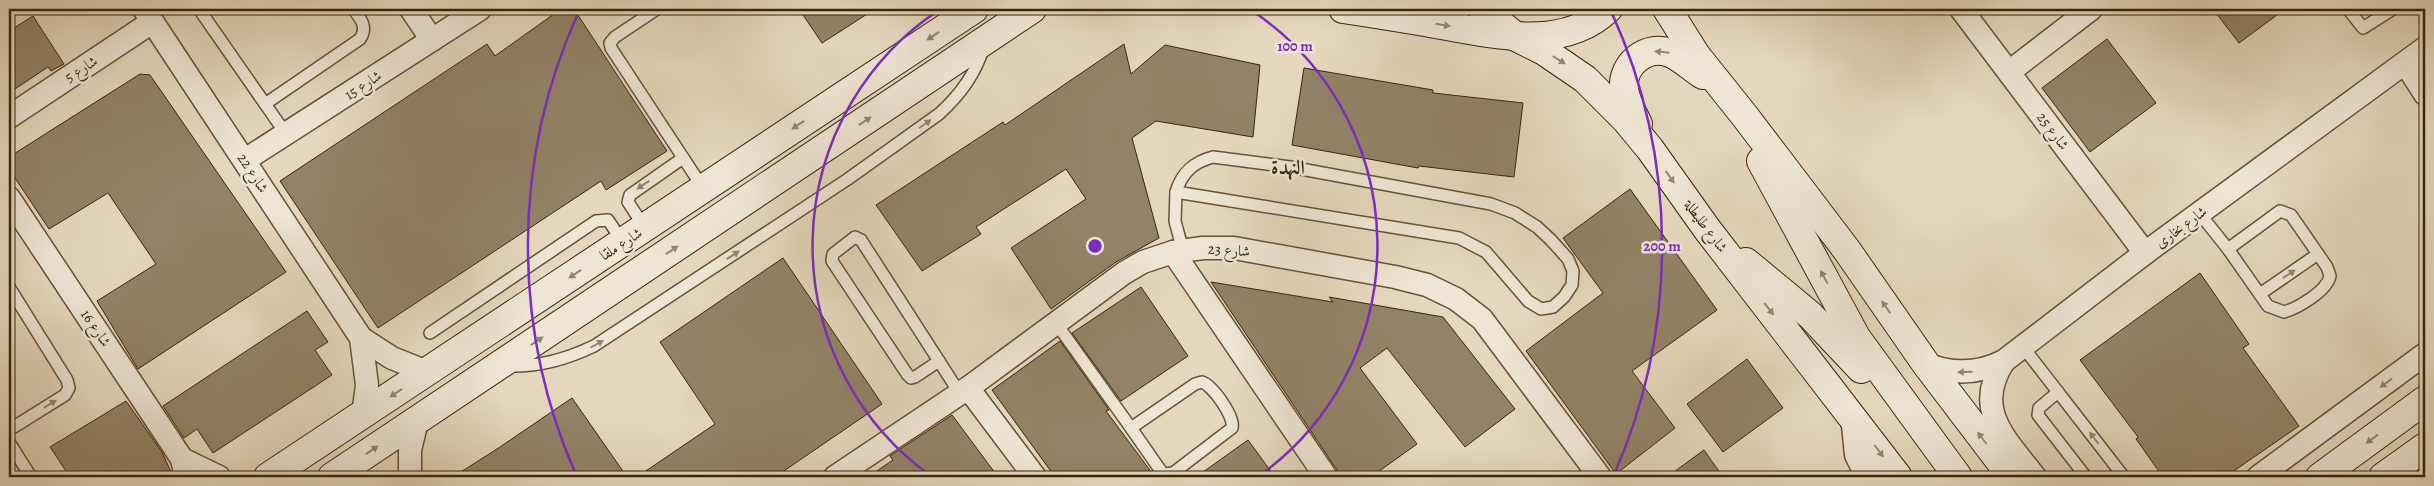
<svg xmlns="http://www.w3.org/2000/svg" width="2434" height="486" font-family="Alegreya,Amiri,serif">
<rect width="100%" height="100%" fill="#e5d7bd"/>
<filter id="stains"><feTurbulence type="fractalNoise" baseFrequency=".004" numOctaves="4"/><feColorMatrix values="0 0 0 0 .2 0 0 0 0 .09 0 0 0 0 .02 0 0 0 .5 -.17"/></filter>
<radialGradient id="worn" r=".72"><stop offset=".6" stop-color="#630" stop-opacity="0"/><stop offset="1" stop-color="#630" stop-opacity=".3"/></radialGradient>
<g fill="#938267" stroke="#3a250a">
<polygon points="561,9 574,9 667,151 606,190 601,181 378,328 280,181 487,44 495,56"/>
<polygon points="799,9 875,9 822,43"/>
<polygon points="2213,9 2285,9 2239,43"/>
<polygon points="33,16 64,64 51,71 48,67 9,93 9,31"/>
<polygon points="2107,39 2156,103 2090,152 2042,88"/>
<polygon points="1124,44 1131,74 1165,45 1260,65 1253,137 1156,121 1132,138 1159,238 1116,262 1051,309 1011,248 1086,199 1066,169 976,227 981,234 922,271 876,205 1003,122 1005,125"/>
<polygon points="1304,68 1433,90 1433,93 1523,103 1514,177 1419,166 1418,168 1292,145"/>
<polygon points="140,74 150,75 286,272 138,369 97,301 156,264 108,193 49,229 9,169 9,157"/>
<polygon points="1630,189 1717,310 1632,371 1675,428 1616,474 1526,351 1603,293 1563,238"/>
<polygon points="783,258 882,404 775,477 637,477 715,424 660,342"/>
<polygon points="2200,273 2249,344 2243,348 2299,426 2225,477 2163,477 2136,439 2138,437 2080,360"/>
<polygon points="1211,282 1333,302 1329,297 1443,317 1515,409 1465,447 1387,348 1360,368 1417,444 1371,477 1339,477 1337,470"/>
<polygon points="1141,287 1188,356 1121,401 1072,333"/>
<polygon points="307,311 328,342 315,350 332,375 213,453 197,429 184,438 163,406"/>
<polygon points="1060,341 1109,410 1106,411 1155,477 1055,477 992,390"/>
<polygon points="1747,359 1783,408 1723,452 1687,404"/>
<polygon points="572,398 627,477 453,477 500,447"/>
<polygon points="126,401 162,452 171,472 162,477 70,477 50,447"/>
<polygon points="952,415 998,477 868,477 893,460 890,456"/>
<polygon points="1248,440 1275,477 1196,477"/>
<polygon points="1704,450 1723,477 1667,477"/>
</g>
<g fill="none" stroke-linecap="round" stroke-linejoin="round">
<defs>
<g id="lane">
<polyline points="199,9 286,134"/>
<polyline points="657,9 615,37 610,43 611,48 703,188"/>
<polyline points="2348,9 2363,28 2393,9"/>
<path d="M265,104L360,39C368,27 361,19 353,9"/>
<path d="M1213,157L1290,167L1491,204L1515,213L1537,227L1551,240L1568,259L1573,271L1572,285L1564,297L1553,307L1541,309L1528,301L1486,252L1459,238L1176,192C1182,172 1194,162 1213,157Z"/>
<polyline points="1176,192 1175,221 1183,251"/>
<path d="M2280,211L2291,215L2327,267L2330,276C2327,291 2298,308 2284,312L2268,306L2228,249Z"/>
<polyline points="2200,214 2228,249"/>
<polyline points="645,228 628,202 630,195 683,158"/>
<polygon points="855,237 861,240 939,361 915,377 911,378 907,374 832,261 833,254"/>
<polyline points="9,287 67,380 69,388 65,395 9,430"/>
<polyline points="2260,294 2318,254"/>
<polyline points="1056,323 1131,428"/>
<polyline points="430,333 596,221 608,220 623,242"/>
<polyline points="2023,347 2058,392"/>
<polyline points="939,361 960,394"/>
<path d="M509,366C539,367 567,359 594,346L848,179L939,114C959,96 975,75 983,49"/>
<path d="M1202,382C1213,386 1235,417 1232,428L1173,473L1163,474L1131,428L1195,384Z"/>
<polyline points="9,442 31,477"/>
<polyline points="2086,477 2038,415 2039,408 2058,392 2124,477"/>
</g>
<g id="street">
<polyline points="144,9 361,338 367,385 363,416"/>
<polyline points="411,9 432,40"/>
<polyline points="1961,9 2145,253"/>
<polyline points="2405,63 2425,94"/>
<polyline points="2009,72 2091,9"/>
<polyline points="9,117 152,22"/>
<polyline points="245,160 480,9"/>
<polyline points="9,198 182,459 186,477"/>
<polyline points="1173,252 1326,477"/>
<polyline points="361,338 392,358 427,372"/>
<path d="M2004,361C1972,410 2006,439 2035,477"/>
<path d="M1926,364C1953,375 1978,374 2004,361L2145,253L2425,48"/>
<polyline points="968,388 1035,477"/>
<polyline points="1852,415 1856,455 1867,477"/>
<polyline points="182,459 219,477"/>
<polyline points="410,477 410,450 417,421"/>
<polyline points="835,477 968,388 1124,273 1143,262 1173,252 1203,248 1234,248 1395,277 1427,285 1456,299 1482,319 1600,477"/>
<polyline points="2258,477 2425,354"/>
</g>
<g id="secondary">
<path d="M1343,9C1376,14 1408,19 1441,25C1496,34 1563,52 1608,9"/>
<polyline points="1483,9 1516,37 1544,51 1585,79 1626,120 1650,149 1707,229 1898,477"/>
<polyline points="1667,9 1696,55 1744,115 1846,249 1926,364 2012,477"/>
<path d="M1638,124C1633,113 1625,101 1624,88C1622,64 1647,44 1670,53C1682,58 1692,68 1703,75"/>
<polyline points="1761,161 1856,337 1958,477"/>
<polyline points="1746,262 1810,315 1861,369"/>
<polyline points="268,477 974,9"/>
<polyline points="332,477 1032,9"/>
<polyline points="2320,477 2425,400"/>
<polyline points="2383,477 2425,447"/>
</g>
</defs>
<use href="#lane" stroke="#655237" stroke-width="14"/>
<use href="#street" stroke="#655237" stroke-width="25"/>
<use href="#secondary" stroke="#3a250a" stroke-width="30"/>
<use href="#lane" stroke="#eee5d4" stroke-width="11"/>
<use href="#street" stroke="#eee5d4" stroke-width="22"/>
<use href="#secondary" stroke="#eee5d4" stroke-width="28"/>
</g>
<defs><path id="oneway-solid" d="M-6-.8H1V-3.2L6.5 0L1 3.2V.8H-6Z" transform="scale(1.25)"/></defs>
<g fill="#94856f">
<use href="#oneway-solid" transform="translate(1443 25) rotate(9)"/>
<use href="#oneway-solid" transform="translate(933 36) rotate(146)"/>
<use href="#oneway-solid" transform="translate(1662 52) rotate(-174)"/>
<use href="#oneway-solid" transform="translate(1559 60) rotate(32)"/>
<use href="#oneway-solid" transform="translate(865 121) rotate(-34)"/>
<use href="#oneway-solid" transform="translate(925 124) rotate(-35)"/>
<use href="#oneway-solid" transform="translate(798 125) rotate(146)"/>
<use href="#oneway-solid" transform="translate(1670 177) rotate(55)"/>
<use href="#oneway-solid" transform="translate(643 185) rotate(146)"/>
<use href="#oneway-solid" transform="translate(672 250) rotate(-34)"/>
<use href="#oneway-solid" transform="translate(733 255) rotate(-33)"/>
<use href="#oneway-solid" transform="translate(575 274) rotate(146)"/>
<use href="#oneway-solid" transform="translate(2289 274) rotate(-34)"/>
<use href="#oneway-solid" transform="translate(1824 277) rotate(-118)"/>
<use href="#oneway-solid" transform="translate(1886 307) rotate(-125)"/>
<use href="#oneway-solid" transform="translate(1769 309) rotate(52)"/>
<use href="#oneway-solid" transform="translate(537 341) rotate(-34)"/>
<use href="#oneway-solid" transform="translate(597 344) rotate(-30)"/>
<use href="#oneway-solid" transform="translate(1965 372) rotate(178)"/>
<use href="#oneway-solid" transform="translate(2386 383) rotate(144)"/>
<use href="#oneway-solid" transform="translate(396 393) rotate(146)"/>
<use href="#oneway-solid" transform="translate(50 404) rotate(-32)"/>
<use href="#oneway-solid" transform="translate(1982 438) rotate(-127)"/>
<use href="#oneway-solid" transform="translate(2094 438) rotate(-127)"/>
<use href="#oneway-solid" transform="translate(2372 439) rotate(144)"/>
<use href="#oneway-solid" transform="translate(372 450) rotate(-34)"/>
<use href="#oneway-solid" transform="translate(1879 451) rotate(53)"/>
</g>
<g fill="none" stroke="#7b2cbf" stroke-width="2.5">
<path d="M931 476A283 283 0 0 1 939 10M1251 10A283 283 0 0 1 1259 476"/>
<path d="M577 477A567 567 0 0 1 579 11M1611 11A567 567 0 0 1 1613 477"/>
</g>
<g text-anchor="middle" stroke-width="5" stroke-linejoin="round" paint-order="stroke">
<g font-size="15" fill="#3a250a" stroke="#eee5d4">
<text transform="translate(81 69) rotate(-33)" y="5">شارع 5</text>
<text transform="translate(363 85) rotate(-33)" y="5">شارع 15</text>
<text transform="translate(2053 131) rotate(53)" y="5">شارع 25</text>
<text transform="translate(253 173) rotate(57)" y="5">شارع 22</text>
<text transform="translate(1706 226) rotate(53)" y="5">شارع طليطلة</text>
<text transform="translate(2181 227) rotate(-36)" y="5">شارع بخارى</text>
<text transform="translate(621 244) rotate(-33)" y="5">شارع ملقا</text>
<text transform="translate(1229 250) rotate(4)" y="5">شارع 23</text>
<text transform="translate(96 328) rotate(56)" y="5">شارع 16</text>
</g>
<g font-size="20" font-weight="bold" fill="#3a250a" stroke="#eee5d4">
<text x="1288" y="174">النهدة</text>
</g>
</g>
<circle cx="1095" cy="246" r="8" fill="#7b2cbf" stroke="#eee5d4" stroke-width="2.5"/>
<g font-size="15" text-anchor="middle" font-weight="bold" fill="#7b2cbf" stroke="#eee5d4" stroke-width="5" stroke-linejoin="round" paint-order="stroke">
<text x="1295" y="51">100 m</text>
<text x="1662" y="251">200 m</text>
</g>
<rect width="2434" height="486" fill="none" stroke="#e5d7bd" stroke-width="30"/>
<rect x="10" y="10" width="2414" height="466" fill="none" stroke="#3a250a" stroke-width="2.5"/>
<rect x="15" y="15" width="2404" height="456" fill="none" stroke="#3a250a"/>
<rect width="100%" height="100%" filter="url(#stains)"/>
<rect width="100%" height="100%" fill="url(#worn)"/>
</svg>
